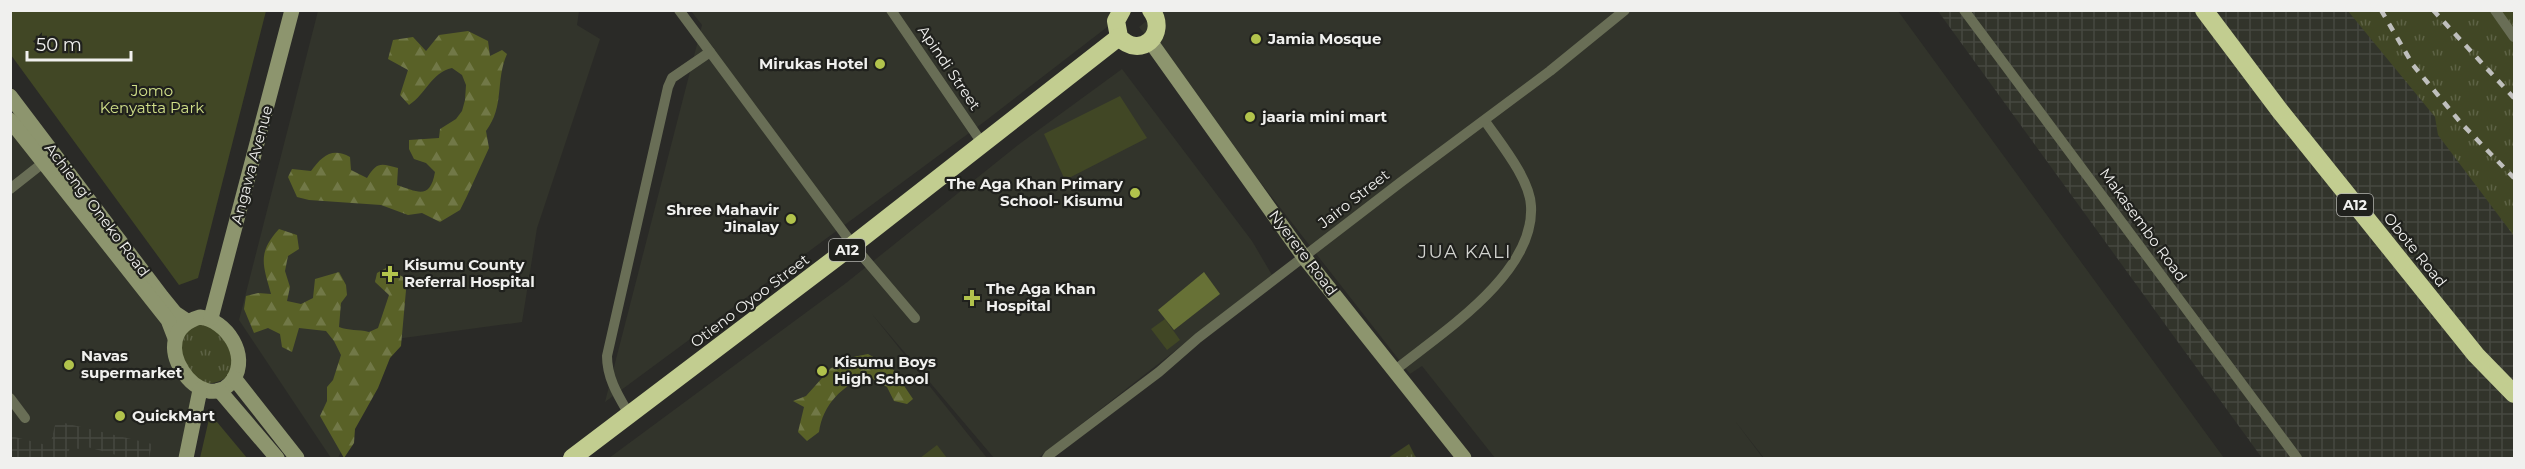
<svg xmlns="http://www.w3.org/2000/svg" width="2525" height="469" font-family="Montserrat,sans-serif">
<defs>
<pattern id="industrial-grid" width="8" height="8" patternUnits="userSpaceOnUse" patternTransform="scale(1.5)"><rect width="8" height="8" fill="#32342b"/><path d="M0 4h8M4 0v8" fill="none" stroke="#464840"/></pattern>
<pattern id="grass-tufts" width="24" height="20" patternUnits="userSpaceOnUse" patternTransform="scale(1.5)"><rect width="24" height="20" fill="#414725"/><path d="M3 7l-1-3M5 7V3M7 7l1-3M15 17l-1-3M17 17v-4M19 17l1-3" fill="none" stroke="#5d6245"/></pattern>
<pattern id="forest-firs" width="22" height="20" patternUnits="userSpaceOnUse" patternTransform="scale(1.5)"><rect width="22" height="20" fill="#596127"/><path d="M5 1l3.5 6h-7zM16 11l3.5 6h-7z" fill="#717847"/></pattern>
</defs>
<rect width="100%" height="100%" fill="#2a2a27"/>
<g fill="#32342b">
<polygon points="1160,10 1898,11 2224,458 1764,458 1735,421 1763,458 1495,458 1422,366 1410,374 1139,27"/>
<polygon points="318,11 579,11 577,25 600,39 537,228 522,322 396,339 338,458 331,458 239,320"/>
<polygon points="691,11 1128,11 984,122 605,402 702,25"/>
<polygon points="1122,69 1252,241 1272,275 1038,458 994,458 872,314 987,458 609,458 846,283 1018,145"/>
<polygon points="10,108 198,377 178,458 11,458"/>
</g>
<g fill="url(#industrial-grid)">
<polygon points="1938,11 2353,11 2514,209 2514,458 2262,458"/>
<polygon points="56,421 152,444 149,458 120,458 120,456 80,445 79,449 70,447 67,458 11,458 11,436 50,446"/>
</g>
<g fill="url(#grass-tufts)">
<polygon points="2348,11 2514,11 2514,236 2438,135 2435,117"/>
<path d="M198,321C205,324 215,327 220,332C240,356 240,383 203,384C187,373 178,352 180,333Z"/>
<polygon points="1409,444 1416,458 1388,458"/>
</g>
<g fill="url(#forest-firs)">
<path d="M468,31L488,41L490,56L502,50L507,54C495,81 505,106 486,131L489,148L467,196L460,210L440,222L422,213L408,215L381,205L309,200L297,197L288,177L292,169L311,171C322,156 332,147 350,157L351,170L367,178C377,162 380,163 398,168L397,185C418,192 430,200 435,172L426,163L414,159L409,149V140L439,138L440,129L456,119L462,111L465,100L466,85L462,75L452,68C431,73 426,94 409,105L400,95L408,70L388,59L393,40L413,37L426,51L439,35Z"/>
<path d="M279,229L297,235L299,249L288,256L285,271L290,287L287,301L301,304L313,298L315,279L339,272L346,285L347,295L341,303L339,327C349,331 358,329 369,332L378,328L389,295L375,282L377,273L386,268L407,279L401,346L390,358L378,388L355,429L354,443L344,458L320,416L327,401V387L333,380L341,355L334,341L326,331L299,328L292,352L282,347L280,334L268,328L254,333L244,309L246,296L258,293L271,294C263,265 257,253 279,229Z"/>
<path d="M868,354L892,368L913,399L907,404L894,401L887,387L866,375C842,387 823,404 819,432L807,441L798,432L804,407L793,401L806,396L831,368L851,363L853,357Z"/>
</g>
<g fill="#414725">
<polygon points="10,11 266,11 198,278 179,285 11,55"/>
<polygon points="1120,96 1147,138 1065,180 1044,134"/>
<polygon points="1165,319 1180,340 1167,350 1151,329"/>
<polygon points="212,416 247,458 200,458 209,419"/>
<polygon points="937,445 947,458 920,458"/>
</g>
<polygon fill="#677136" points="1204,272 1220,294 1174,330 1158,310"/>
<g fill="none" stroke-linecap="round" stroke-linejoin="round">
<g stroke="#696e56" stroke-width="10">
<polyline points="679,10 853,245 915,318"/>
<polyline points="891,10 982,143"/>
<polyline points="1964,10 2297,458"/>
<polyline points="2495,10 2514,37"/>
<polyline points="10,189 48,159"/>
<path d="M1394,371C1441,333 1535,274 1531,206C1530,179 1500,143 1485,121"/>
<polyline points="10,398 25,418"/>
<path d="M630,416C619,397 607,379 607,356L668,87L672,78L710,52"/>
<polyline points="1047,458 1049,455 1159,372 1198,338 1401,182 1550,71 1625,10"/>
</g>
<g stroke="#8d956e" stroke-width="15">
<polyline points="1150,41 1304,257 1464,458"/>
<polyline points="10,96 162,297 175,313 187,321"/>
<polyline points="10,120 168,320 175,338"/>
<path d="M200,317C226,320 250,355 233,380C203,422 139,335 200,317Z"/>
<polyline points="211,318 292,10"/>
<polyline points="234,378 297,458"/>
<polyline points="219,390 277,458"/>
<polyline points="186,458 200,390"/>
</g>
<g stroke="#c2cd90" stroke-width="18">
<path d="M1122,10L1116,21L1119,37C1140,60 1169,34 1151,10"/>
<polyline points="2204,10 2280,111 2476,355 2514,394"/>
<polyline points="572,458 853,245 1119,37"/>
</g>
<g stroke="#bfbfbd" stroke-width="4.5" stroke-dasharray="8 8" stroke-linecap="butt">
<polyline points="2381,10 2413,65 2461,123 2514,178"/>
<polyline points="2433,10 2514,98"/>
</g>
</g>
<g fill="#b2c34c" stroke="#20211d" stroke-width="2">
<circle cx="1256" cy="39" r="6"/>
<circle cx="880" cy="64" r="6"/>
<circle cx="1250" cy="117" r="6"/>
<circle cx="1135" cy="193" r="6"/>
<circle cx="791" cy="219" r="6"/>
<path d="M387 265h6v6h6v6h-6v6h-6v-6h-6v-6h6z"/>
<path d="M969 289h6v6h6v6h-6v6h-6v-6h-6v-6h6z"/>
<circle cx="69" cy="365" r="6"/>
<circle cx="822" cy="371" r="6"/>
<circle cx="120" cy="416" r="6"/>
</g>
<g text-anchor="middle" stroke-width="4.5" stroke-linejoin="round" paint-order="stroke">
<g fill="#20211d" stroke="#b2b2af" stroke-width="1.5">
<rect x="2337" y="194" width="36" height="22" rx="4.5"/>
<rect x="829" y="239" width="36" height="22" rx="4.5"/>
</g>
<g font-size="14" font-weight="bold" fill="#f0f0ee">
<text x="2355" y="210">A12</text>
<text x="847" y="255">A12</text>
</g>
<g font-size="15" font-weight="bold" fill="#f0f0ee" stroke="#20211d" text-anchor="start">
<text x="1268" y="44">Jamia Mosque</text>
<text x="868" y="69" text-anchor="end">Mirukas Hotel</text>
<text x="1262" y="122">jaaria mini mart</text>
<text x="1123" y="189" text-anchor="end">The Aga Khan Primary<tspan x="1123" dy="17">School- Kisumu</tspan></text>
<text x="779" y="215" text-anchor="end">Shree Mahavir<tspan x="779" dy="17">Jinalay</tspan></text>
<text x="404" y="270">Kisumu County<tspan x="404" dy="17">Referral Hospital</tspan></text>
<text x="986" y="294">The Aga Khan<tspan x="986" dy="17">Hospital</tspan></text>
<text x="81" y="361">Navas<tspan x="81" dy="17">supermarket</tspan></text>
<text x="834" y="367">Kisumu Boys<tspan x="834" dy="17">High School</tspan></text>
<text x="132" y="421">QuickMart</text>
</g>
<g font-size="15" fill="#f0f0ee" stroke="#20211d">
<text transform="translate(949 68) rotate(56)" y="5">Apindi Street</text>
<text transform="translate(252 165) rotate(-75)" y="5">Angawa Avenue</text>
<text transform="translate(1354 199) rotate(-38)" y="5">Jairo Street</text>
<text transform="translate(97 210) rotate(53)" y="5">Achieng' Oneko Road</text>
<text transform="translate(2143 225) rotate(54)" y="5">Makasembo Road</text>
<text transform="translate(2415 250) rotate(51)" y="5">Obote Road</text>
<text transform="translate(1303 253) rotate(53)" y="5">Nyerere Road</text>
<text transform="translate(750 301) rotate(-37)" y="5">Otieno Oyoo Street</text>
</g>
<g font-size="15" fill="#d1e089" stroke="#20211d">
<text x="152" y="96">Jomo<tspan x="152" dy="17">Kenyatta Park</tspan></text>
</g>
<g font-size="18" letter-spacing="1.5" fill="#d3d4d0" stroke="#20211d">
<text x="1465" y="258">JUA KALI</text>
</g>
</g>
<rect width="2525" height="469" fill="none" stroke="#f0f0ee" stroke-width="24"/>
<path d="M27 51v9h104v-9" fill="none" stroke="#f0f0ee" stroke-width="3"/>
<text x="36" y="51" font-size="18" fill="#f0f0ee" stroke="#20211d" stroke-width="4.5" paint-order="stroke">50 m</text>
</svg>
